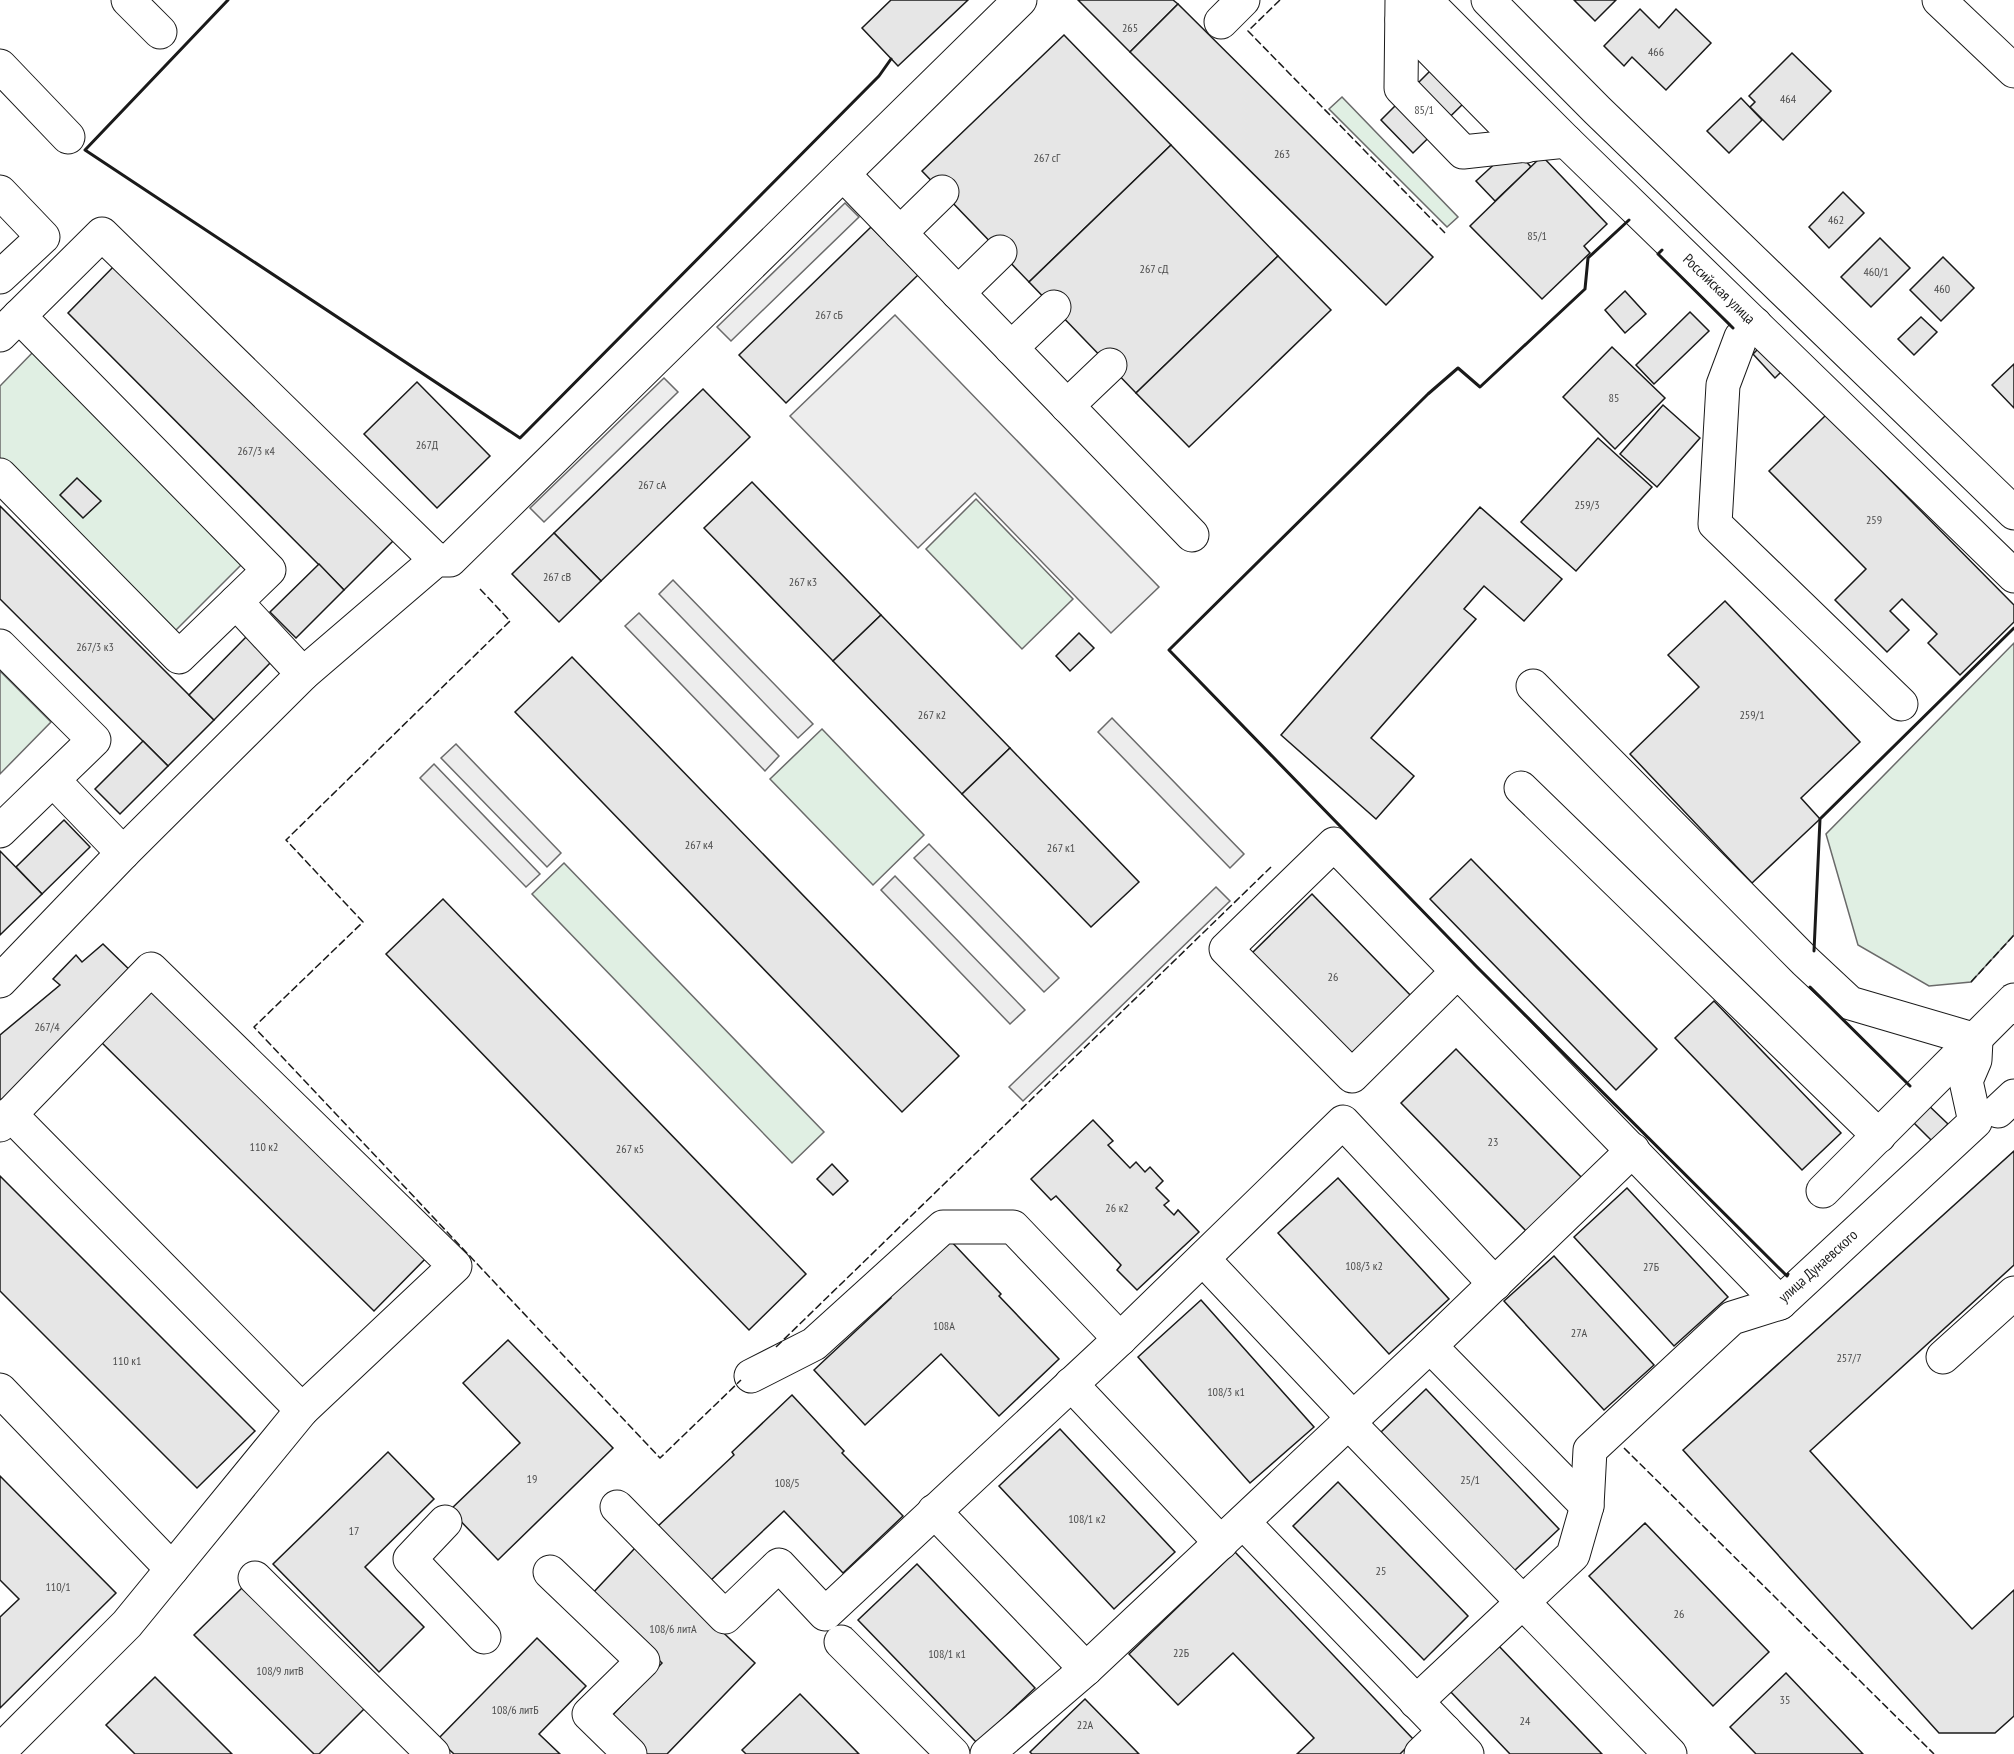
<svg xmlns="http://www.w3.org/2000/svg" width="2014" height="1754" font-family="'PT Sans Narrow',sans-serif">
<rect width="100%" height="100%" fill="#fff"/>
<g fill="#e0efe3" stroke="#6a6a6a" stroke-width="1.5">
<polygon points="1342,97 1458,217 1447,227 1329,109"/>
<polygon points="34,351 245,561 173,633 0,458 0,386"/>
<polygon points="976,499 1073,599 1022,649 926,549"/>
<polygon points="2014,643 2014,935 1971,982 1929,986 1858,945 1826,834"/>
<polygon points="0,671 51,722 0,774"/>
<polygon points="822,729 924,835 873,885 770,779"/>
<polygon points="564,863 824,1132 792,1163 532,894"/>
</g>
<g fill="#ededed" stroke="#6a6a6a" stroke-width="1.5">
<polygon points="845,203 859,217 731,341 717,327"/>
<polygon points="895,315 1159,587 1111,633 975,493 918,548 790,416"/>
<polygon points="664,378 678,392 544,522 530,508"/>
<polygon points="673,580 813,724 798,738 659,594"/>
<polygon points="639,613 779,756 765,771 625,626"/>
<polygon points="1112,718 1244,854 1230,868 1098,732"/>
<polygon points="456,744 561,853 547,867 441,758"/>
<polygon points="434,764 540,874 526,887 420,778"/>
<polygon points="929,844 1059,978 1044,992 914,858"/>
<polygon points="895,876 1025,1010 1010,1024 881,890"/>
<polygon points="1216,887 1230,901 1023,1101 1009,1087"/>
</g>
<g fill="#e6e6e6" stroke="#1a1a1a" stroke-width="1.5">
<polygon points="891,0 968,0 898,66 862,28"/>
<polygon points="1078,0 1173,0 1178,4 1130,52"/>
<polygon points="1574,0 1616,0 1595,21"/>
<polygon points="1178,4 1433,257 1386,305 1130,52"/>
<polygon points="1640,9 1659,28 1676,9 1711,43 1666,90 1632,57 1624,66 1604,46"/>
<polygon points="1064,35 1171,145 1029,282 922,171"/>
<polygon points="1792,53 1831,91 1783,140 1750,107 1755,102 1749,96"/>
<polygon points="1434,67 1467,100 1413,153 1381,120"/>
<polygon points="1741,98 1762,120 1729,153 1707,131"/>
<polygon points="1171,145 1278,256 1136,393 1029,282"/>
<polygon points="1513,147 1531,167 1495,201 1476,181"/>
<polygon points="1542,156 1607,224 1584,246 1590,253 1542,299 1470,226"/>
<polygon points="1843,192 1864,213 1829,248 1809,227"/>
<polygon points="871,227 918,275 786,403 739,355"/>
<polygon points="1880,238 1910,268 1871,307 1841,277"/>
<polygon points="1278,256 1331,310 1189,447 1136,393"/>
<polygon points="1943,257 1974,288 1941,321 1910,290"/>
<polygon points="119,261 395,539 344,590 68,313"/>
<polygon points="1625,291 1646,314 1625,333 1605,310"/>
<polygon points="1690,312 1709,331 1654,384 1636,365"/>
<polygon points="1921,317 1937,332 1914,355 1898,339"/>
<polygon points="1766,341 1789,364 1775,378 1753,354"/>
<polygon points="1612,347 1665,398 1615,449 1563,397"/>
<polygon points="2014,364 2014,408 1992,385"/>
<polygon points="417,382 490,456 437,508 364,434"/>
<polygon points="703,389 750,437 601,581 554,533"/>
<polygon points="1663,405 1700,438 1657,487 1620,454"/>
<polygon points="1826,415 2014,605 2014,622 1960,675 1928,643 1937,634 1902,599 1890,611 1909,630 1887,652 1835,600 1866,569 1769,471"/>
<polygon points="1598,438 1652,487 1576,571 1521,522"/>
<polygon points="77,478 101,501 83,518 60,495"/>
<polygon points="752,482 881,615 833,661 704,528"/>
<polygon points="0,506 214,720 168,766 0,599"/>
<polygon points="1480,507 1562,579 1524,621 1484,586 1464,609 1476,619 1371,738 1414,776 1376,819 1281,735"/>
<polygon points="554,533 601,581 559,622 512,574"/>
<polygon points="319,564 344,590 296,638 270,612"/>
<polygon points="1725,601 1860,742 1801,798 1820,819 1752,883 1630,754 1699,687 1668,655"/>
<polygon points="881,615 1010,748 962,794 833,661"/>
<polygon points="1079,633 1094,648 1070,671 1056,656"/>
<polygon points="247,636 272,661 214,720 189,695"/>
<polygon points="572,657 959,1056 902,1112 515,712"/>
<polygon points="143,741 168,766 120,814 95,789"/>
<polygon points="1010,748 1139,882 1091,927 962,794"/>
<polygon points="64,820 90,847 42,894 16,867"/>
<polygon points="0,851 42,894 0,935"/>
<polygon points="1471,859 1657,1049 1616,1090 1430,899"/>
<polygon points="1312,894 1414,999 1353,1059 1251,954"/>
<polygon points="443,899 806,1274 749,1330 386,954"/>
<polygon points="103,944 136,976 0,1113 0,1035 60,985 53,979 76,955 82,962"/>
<polygon points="155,983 430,1254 374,1311 98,1039"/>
<polygon points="1714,1001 1841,1133 1802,1170 1675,1038"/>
<polygon points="1456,1049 1585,1181 1530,1235 1401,1103"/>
<polygon points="1925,1102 1948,1124 1932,1141 1909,1118"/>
<polygon points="1093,1120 1113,1141 1108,1145 1130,1168 1136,1162 1145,1172 1150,1167 1163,1181 1156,1188 1169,1201 1164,1205 1174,1215 1178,1210 1199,1232 1137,1290 1117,1270 1121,1265 1056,1196 1051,1200 1031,1179"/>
<polygon points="2014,1151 2014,1265 1810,1451 1972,1629 2014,1590 2014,1716 1995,1733 1939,1733 1683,1450"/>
<polygon points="832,1164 848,1181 833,1195 817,1179"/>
<polygon points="0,1176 255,1431 197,1488 0,1291"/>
<polygon points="1338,1178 1449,1299 1389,1354 1278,1233"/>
<polygon points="1627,1188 1728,1297 1674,1346 1574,1237"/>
<polygon points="948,1238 1001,1294 999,1296 1059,1359 999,1416 941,1354 865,1425 814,1370 891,1298 888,1295"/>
<polygon points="1554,1256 1654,1365 1604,1410 1504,1301"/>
<polygon points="1201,1300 1314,1427 1250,1483 1138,1357"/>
<polygon points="508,1340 613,1448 498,1560 450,1510 520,1443 463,1383"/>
<polygon points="1426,1389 1559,1529 1514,1571 1381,1432"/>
<polygon points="792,1395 844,1451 842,1453 903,1516 843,1573 784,1511 709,1582 657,1527 734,1455 732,1452"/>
<polygon points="1060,1429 1175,1552 1114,1609 999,1486"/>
<polygon points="388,1452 434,1499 365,1567 424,1627 379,1672 273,1564"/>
<polygon points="0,1476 116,1593 0,1708 0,1617 19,1599 0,1580"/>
<polygon points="1338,1482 1468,1616 1424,1660 1293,1526"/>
<polygon points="1645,1523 1769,1652 1713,1706 1589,1576"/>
<polygon points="635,1548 755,1663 667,1754 643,1754 608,1720 662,1663 591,1595"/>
<polygon points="1235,1552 1414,1740 1400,1754 1297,1754 1314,1738 1233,1653 1178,1705 1129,1654"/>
<polygon points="917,1564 1035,1688 977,1743 858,1620"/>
<polygon points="243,1587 365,1708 319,1754 314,1754 194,1635"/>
<polygon points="537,1638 586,1686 539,1734 560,1754 454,1754 438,1739"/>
<polygon points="1496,1643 1602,1754 1510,1754 1448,1689"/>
<polygon points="1786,1673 1863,1754 1756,1754 1730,1727"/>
<polygon points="155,1677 232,1754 135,1754 106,1725"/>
<polygon points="800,1694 859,1754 746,1754 742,1750"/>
<polygon points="1085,1699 1139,1754 1032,1754 1030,1752"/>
</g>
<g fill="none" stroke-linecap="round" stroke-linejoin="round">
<defs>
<g id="minor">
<polyline points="128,0 160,32"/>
<polyline points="1402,0 1401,88 1463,152 1566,141"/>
<polyline points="1939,0 2014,71"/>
<polyline points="1402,20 1526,146"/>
<polyline points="1221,22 1243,0"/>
<polyline points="0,66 68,137"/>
<polyline points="843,174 1192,535"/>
<polyline points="0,192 43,237 0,277"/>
<polyline points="900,233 942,192"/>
<polyline points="958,293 1000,252"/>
<polyline points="1755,324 1741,337 1723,385 1715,524 1901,704"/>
<polyline points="0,335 102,234 436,560"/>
<polyline points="1011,348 1054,307"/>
<polyline points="1067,406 1110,365"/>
<polyline points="0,475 179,657 269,570 19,316"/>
<polyline points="236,602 303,674"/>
<polyline points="0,646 94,740 0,831"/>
<polyline points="1533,686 1805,961 1850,1003 1976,1040"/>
<polyline points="53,780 123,853"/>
<polyline points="1521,788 1879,1136"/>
<polyline points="1458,971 1352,1076 1226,949 1334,844 1780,1303"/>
<polyline points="0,981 123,853 303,674 436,560 450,560 1020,0"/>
<polyline points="1998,1111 2014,1096"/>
<polyline points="10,1114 302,1410"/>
<polyline points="0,1125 151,969 455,1266 302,1410 127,1624 0,1751"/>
<polyline points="1823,1191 2014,1000"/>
<polyline points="1203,1259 1353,1418"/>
<polyline points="1430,1346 1587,1506"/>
<polyline points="1943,1357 2014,1293"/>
<polyline points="751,1376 814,1344 943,1227 1013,1227 1120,1339"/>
<polyline points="1071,1384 1221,1543"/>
<polyline points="0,1390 172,1569"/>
<polyline points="1348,1422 1670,1754"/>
<polyline points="617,1507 725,1617 779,1565 825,1614 1120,1339 1343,1122 1495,1284"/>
<polyline points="934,1511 1086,1669"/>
<polyline points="445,1522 410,1559 484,1637"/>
<polyline points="1243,1522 1467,1754"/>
<polyline points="550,1572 643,1661 589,1714 630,1754"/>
<polyline points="255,1578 433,1754"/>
<polyline points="841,1642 953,1754"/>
<polyline points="1416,1702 1573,1555 1587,1506 1590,1450 1732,1318 1780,1303 1975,1122 1966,1081 1975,1060 1976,1040"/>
<polyline points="987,1754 1086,1669 1430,1346 1633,1150"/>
<polyline points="1421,1754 1445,1731"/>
</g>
<g id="major">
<polyline points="1425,0 1566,141 2014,576"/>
<polyline points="1488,0 1597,110 2014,513"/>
</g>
</defs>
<use href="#minor" stroke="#1a1a1a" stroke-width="35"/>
<use href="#major" stroke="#1a1a1a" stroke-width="35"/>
<use href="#minor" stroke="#fff" stroke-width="33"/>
<use href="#major" stroke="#fff" stroke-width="33"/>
<g stroke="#1a1a1a" stroke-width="1.5" stroke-dasharray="8 3" stroke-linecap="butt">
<polyline points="1280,0 1248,31 1445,233"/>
<polyline points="480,589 510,621 286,840 363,922 254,1027 660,1458 741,1380"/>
<polyline points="1971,982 2014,935"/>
<polyline points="776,1347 1271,867"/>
<polyline points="1624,1448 1934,1754"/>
</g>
<g stroke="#1a1a1a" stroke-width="3">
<polyline points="228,0 85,150 520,438 879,76 891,59"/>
<polyline points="1629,220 1588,258 1585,289 1480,387 1458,368 1428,394 1169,650 1477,967 1787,1276 1788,1274"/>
<polyline points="1662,250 1658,254 1733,328"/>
<polyline points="1814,951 1820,819 2014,628"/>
<polyline points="1810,987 1910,1086"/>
</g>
</g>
<g text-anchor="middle" stroke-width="4.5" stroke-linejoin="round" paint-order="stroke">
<g font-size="12" fill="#4d4d4d">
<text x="1130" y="32">265</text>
<text x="1656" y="56">466</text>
<text x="1788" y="103">464</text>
<text x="1424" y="114">85/1</text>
<text x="1282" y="158">263</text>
<text x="1047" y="162">267 сГ</text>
<text x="1836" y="224">462</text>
<text x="1537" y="240">85/1</text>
<text x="1154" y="273">267 сД</text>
<text x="1876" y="276">460/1</text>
<text x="1942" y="293">460</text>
<text x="829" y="319">267 сБ</text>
<text x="1614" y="402">85</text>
<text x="427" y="449">267Д</text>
<text x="256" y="455">267/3 к4</text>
<text x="652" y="489">267 сА</text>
<text x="1587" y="509">259/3</text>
<text x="1874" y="524">259</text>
<text x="557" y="581">267 сВ</text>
<text x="803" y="586">267 к3</text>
<text x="95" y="651">267/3 к3</text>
<text x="932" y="719">267 к2</text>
<text x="1752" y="719">259/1</text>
<text x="699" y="849">267 к4</text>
<text x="1061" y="852">267 к1</text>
<text x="1333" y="981">26</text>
<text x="47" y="1031">267/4</text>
<text x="1493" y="1146">23</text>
<text x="264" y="1151">110 к2</text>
<text x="630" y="1153">267 к5</text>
<text x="1117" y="1212">26 к2</text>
<text x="1364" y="1270">108/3 к2</text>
<text x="1651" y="1271">27Б</text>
<text x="944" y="1330">108А</text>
<text x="1579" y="1337">27А</text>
<text x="1849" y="1362">257/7</text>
<text x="127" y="1365">110 к1</text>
<text x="1226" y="1396">108/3 к1</text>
<text x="532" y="1483">19</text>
<text x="1470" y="1484">25/1</text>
<text x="787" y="1487">108/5</text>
<text x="1087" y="1523">108/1 к2</text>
<text x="354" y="1535">17</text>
<text x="1381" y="1575">25</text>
<text x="58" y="1591">110/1</text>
<text x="1679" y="1618">26</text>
<text x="673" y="1633">108/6 литА</text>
<text x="1181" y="1657">22Б</text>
<text x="947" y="1658">108/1 к1</text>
<text x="280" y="1675">108/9 литВ</text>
<text x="1785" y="1704">35</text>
<text x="515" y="1714">108/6 литБ</text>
<text x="1525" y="1725">24</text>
<text x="1085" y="1729">22А</text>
</g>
<g font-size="15" fill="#1a1a1a" stroke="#fff">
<text transform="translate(1719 289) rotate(44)" y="5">Российская улица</text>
<text transform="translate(1818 1266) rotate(-42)" y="5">улица Дунаевского</text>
</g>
</g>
</svg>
